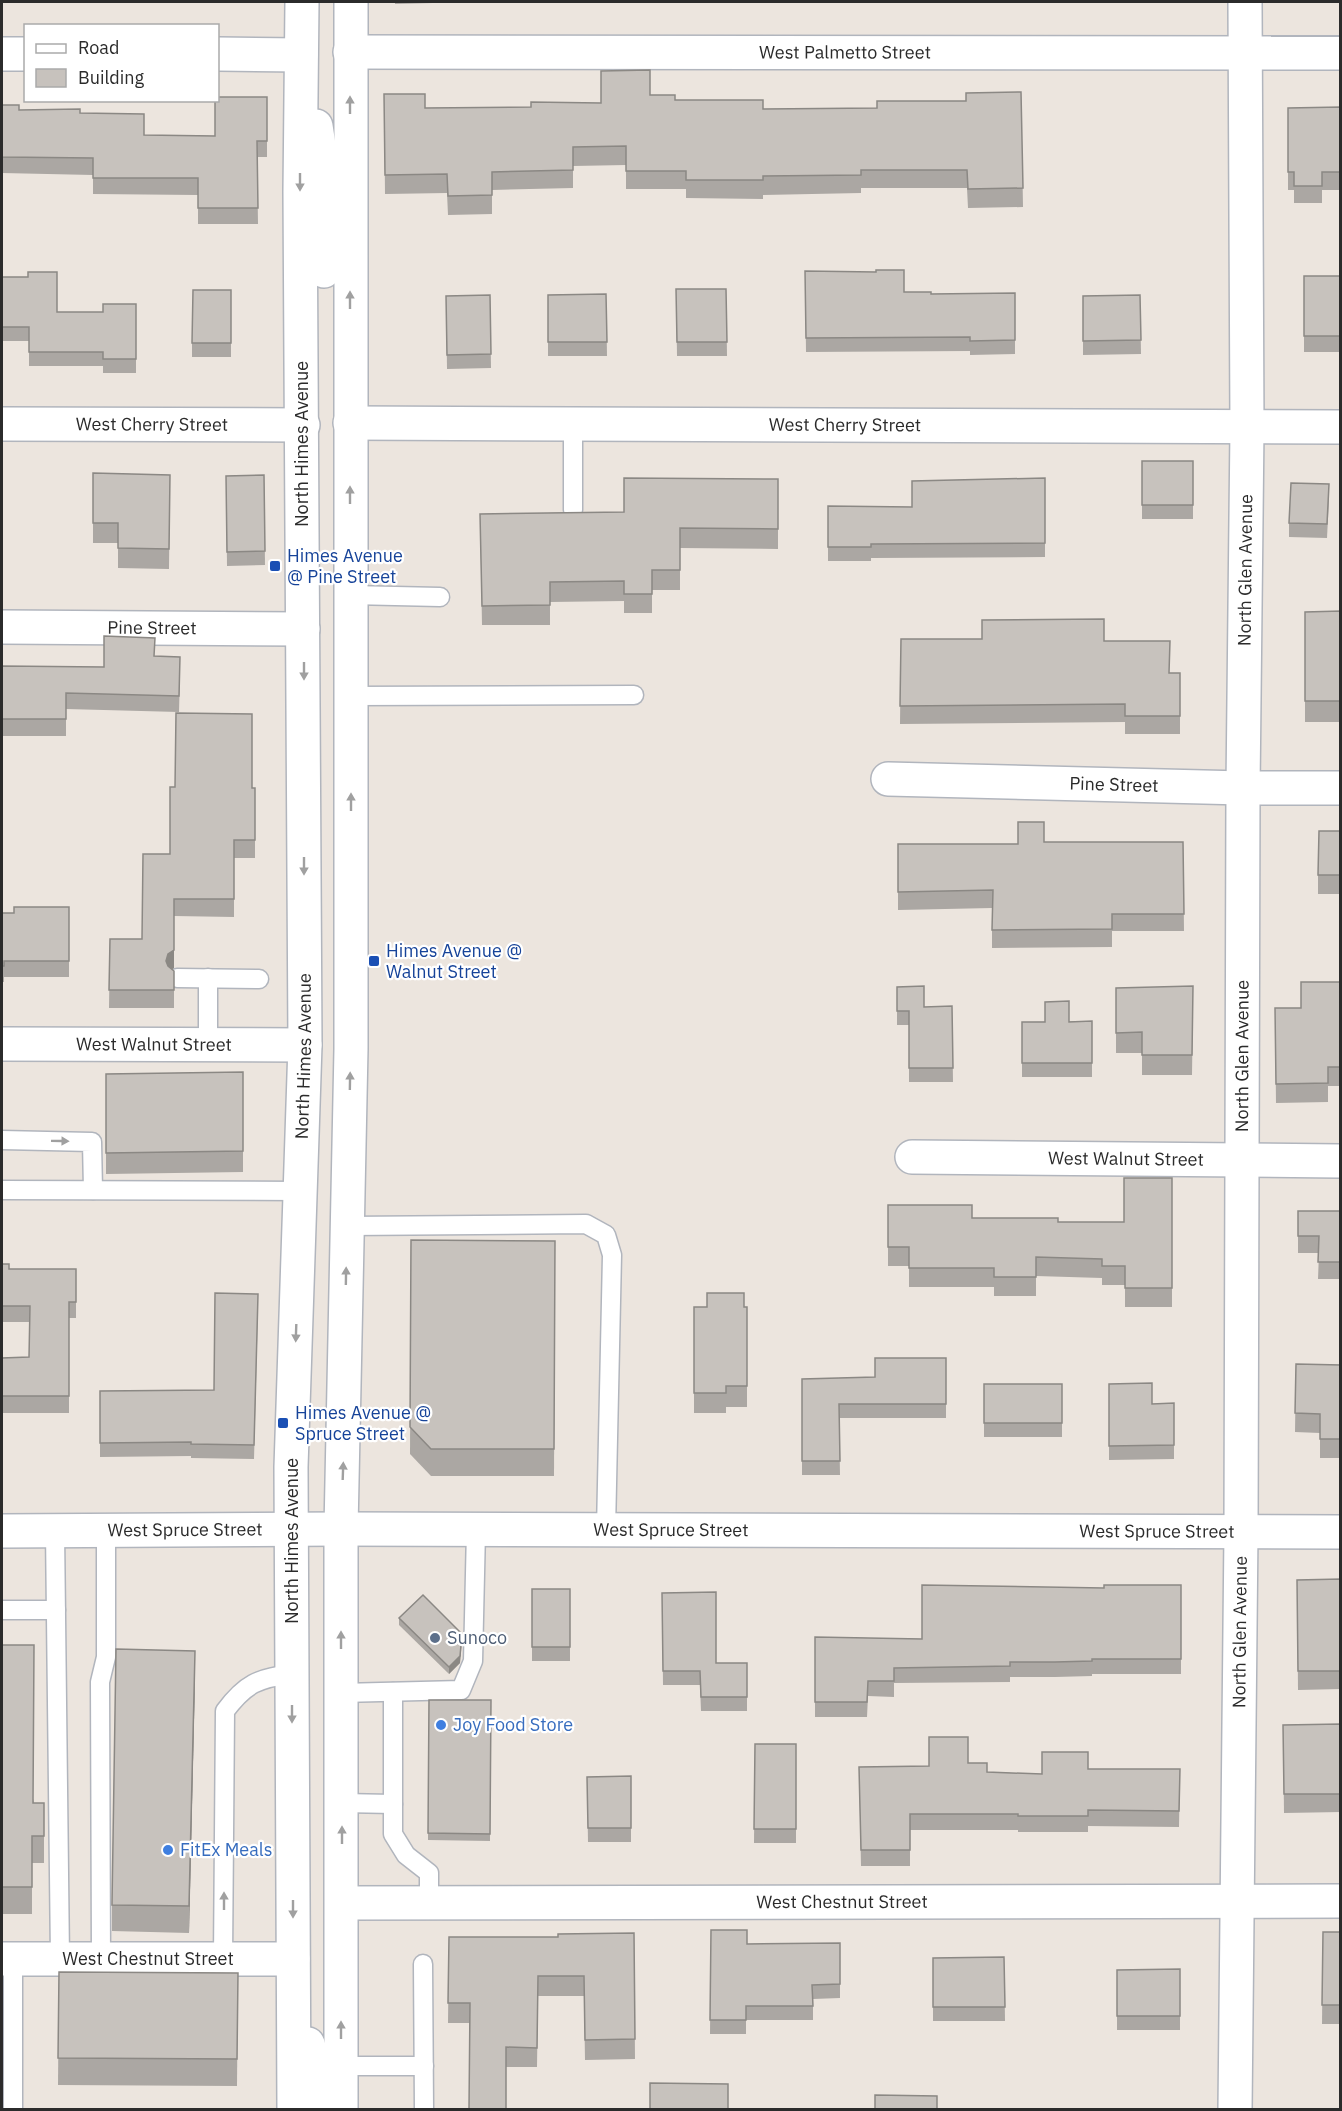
<svg xmlns="http://www.w3.org/2000/svg" width="1342" height="2111" font-family="'IBM Plex Sans',sans-serif">
<rect width="100%" height="100%" fill="#ece5de"/>
<g fill="none" stroke-linecap="round" stroke-linejoin="round">
<defs>
<g id="lane">
<polyline points="573,424 573,510"/>
<polyline points="350,595 440,597"/>
<polyline points="351,696 634,695"/>
<polyline points="177,978 259,979"/>
<polyline points="208,978 208,1045"/>
<polyline points="2,1140 92,1142 93,1190"/>
<polyline points="2,1190 301,1191"/>
<polyline points="347,1226 586,1224 606,1235 612,1255 606,1530"/>
<polyline points="55,1531 60,1959"/>
<polyline points="2,1610 56,1610"/>
<polyline points="393,1692 393,1834 406,1855 429,1873 429,1903"/>
<polyline points="341,1693 461,1690 473,1661 476,1530"/>
<polyline points="342,1803 393,1804"/>
<polyline points="13,1959 13,2110"/>
<polyline points="101,1959 100,1682 106,1657 106,1530"/>
<path d="M223,1959L225,1711C245,1684 258,1678 292,1674"/>
<polyline points="423,1964 424,2110"/>
<polyline points="341,2066 424,2066"/>
</g>
<g id="street">
<path id="s1" d="M350,52L1340,53"/>
<polyline points="2,54 26,54"/>
<polyline points="218,54 301,55"/>
<path id="s2" d="M350,423L1340,427"/>
<path id="s3" d="M2,424L303,425"/>
<path id="s4" d="M2,627L303,629"/>
<path id="s5" d="M888,779L1243,788H1340"/>
<path id="s6" d="M2,1044L305,1045"/>
<path id="s7" d="M912,1157L1340,1161"/>
<path id="s8" d="M341,1529L1340,1532"/>
<path id="s9" d="M342,1903L1340,1901"/>
<path id="s10" d="M2,1959H293"/>
<path id="s11" d="M1235,2110L1241,1532L1243,788L1247,428L1245,2"/>
</g>
<g id="secondary">
<polyline points="316,126 323,171 324,271"/>
<path id="s12" d="M2,1531L341,1529"/>
<polyline points="308,2044 313,2061 317,2110"/>
<path id="s13" d="M294,2110L291,1467L305,1045L300,191L302,2"/>
<polyline points="341,2110 341,1529 351,1049 351,2"/>
</g>
</defs>
<use href="#lane" stroke="#b1b5bd" stroke-width="21"/>
<use href="#street" stroke="#b1b5bd" stroke-width="36"/>
<use href="#secondary" stroke="#b1b5bd" stroke-width="36"/>
<use href="#lane" stroke="#fff" stroke-width="18"/>
<use href="#street" stroke="#fff" stroke-width="33"/>
<use href="#secondary" stroke="#fff" stroke-width="33"/>
</g>
<g fill="#aba7a3">
<polygon points="395,2 433,2 433,3 395,4"/>
<polygon points="1021,92 1023,207 968,208 967,188 861,188 861,193 763,195 763,199 686,198 686,189 626,189 626,165 573,166 573,188 492,190 492,214 448,215 447,193 385,194 384,94 425,108 531,107 601,103 650,95 675,100 763,109 877,108 966,101"/>
<polygon points="267,97 267,157 257,157 258,224 198,224 198,195 93,194 93,175 2,173 2,105 19,110 80,113 144,135 215,136"/>
<polygon points="1341,107 1341,190 1322,190 1322,203 1294,203 1294,190 1288,190 1288,108"/>
<polygon points="805,271 904,292 931,294 1015,293 1015,354 970,355 970,351 806,352"/>
<rect x="1304" y="276" width="37" height="76"/>
<polygon points="2,277 28,277 57,312 103,312 136,304 136,373 103,373 103,366 29,366 29,341 2,341"/>
<polygon points="676,289 726,289 727,356 677,356"/>
<polygon points="231,290 231,357 192,357 192,343"/>
<polygon points="606,294 607,356 548,356 548,295"/>
<polygon points="490,295 491,368 447,369 446,296"/>
<polygon points="1140,295 1141,354 1083,355 1083,296"/>
<rect x="1142" y="461" width="51" height="58"/>
<polygon points="93,473 170,475 169,569 118,568 118,543 93,543"/>
<polygon points="264,475 265,565 227,566 226,476"/>
<polygon points="1045,478 1045,557 871,558 871,561 828,561 828,506 912,507"/>
<polygon points="778,479 778,549 680,548 680,590 652,590 652,613 624,613 624,601 550,602 550,625 482,625 480,514 624,512"/>
<polygon points="1329,498 1327,538 1289,537 1289,523"/>
<polygon points="1341,611 1341,722 1305,722 1305,612"/>
<polygon points="901,639 1104,641 1169,673 1180,673 1180,734 1125,734 1125,722 900,724"/>
<polygon points="155,656 180,674 179,712 66,709 66,736 2,736 2,666 104,667"/>
<polygon points="252,788 255,788 255,858 234,858 234,917 174,916 174,968 171,969 174,971 174,1008 109,1008 110,939 142,939 170,854"/>
<polygon points="1341,831 1341,894 1318,894 1318,875"/>
<polygon points="1044,842 1183,842 1184,931 1112,931 1112,947 992,948 992,908 898,910 898,844 1018,844"/>
<polygon points="69,907 69,977 4,977 4,982 2,982 2,913 14,913"/>
<polygon points="1341,982 1341,1086 1328,1086 1328,1102 1276,1103 1275,1008 1301,1008"/>
<polygon points="897,987 924,1007 952,1006 953,1082 909,1082 909,1025 897,1025"/>
<polygon points="1116,988 1193,1007 1192,1075 1142,1075 1142,1053 1116,1053"/>
<polygon points="1092,1021 1092,1077 1022,1077 1022,1022"/>
<polygon points="243,1072 243,1172 106,1174 106,1074"/>
<polygon points="1172,1178 1172,1307 1125,1307 1125,1285 1102,1285 1102,1278 1036,1276 1036,1296 994,1296 994,1287 909,1287 909,1266 888,1266 888,1205 972,1218 1058,1222 1124,1222"/>
<polygon points="1298,1211 1341,1211 1341,1279 1318,1279 1319,1253 1298,1253"/>
<polygon points="411,1240 555,1241 554,1476 431,1476 410,1454"/>
<polygon points="2,1264 9,1269 76,1269 76,1318 69,1318 69,1413 2,1413 2,1358 29,1357 30,1322 2,1322"/>
<polygon points="694,1307 747,1307 747,1407 726,1407 726,1413 694,1413"/>
<polygon points="258,1308 254,1459 191,1458 191,1456 100,1457 100,1391 214,1390"/>
<polygon points="946,1358 946,1418 839,1418 840,1475 802,1475 802,1379 875,1377"/>
<polygon points="1296,1364 1341,1365 1341,1458 1320,1458 1320,1433 1295,1432"/>
<rect x="984" y="1384" width="78" height="53"/>
<polygon points="1109,1384 1152,1404 1174,1403 1174,1459 1109,1460"/>
<polygon points="1341,1579 1341,1689 1298,1690 1297,1580"/>
<polygon points="1181,1585 1181,1674 1092,1674 1092,1676 1055,1677 1010,1677 1010,1682 894,1683 894,1697 868,1696 867,1717 815,1717 815,1637 922,1639 1104,1588"/>
<rect x="532" y="1589" width="38" height="72"/>
<polygon points="662,1593 716,1663 747,1663 747,1711 701,1711 700,1685 663,1685"/>
<polygon points="399,1618 462,1641 460,1663 449,1674 399,1625"/>
<polygon points="2,1645 34,1803 44,1803 44,1863 32,1863 32,1914 2,1914"/>
<polygon points="195,1677 189,1933 112,1931 112,1905"/>
<polygon points="429,1700 491,1700 490,1841 428,1840"/>
<polygon points="1341,1724 1341,1812 1284,1813 1283,1725"/>
<polygon points="755,1744 796,1744 796,1843 754,1843"/>
<polygon points="968,1763 987,1772 1042,1774 1088,1769 1180,1769 1179,1827 1088,1826 1088,1832 1018,1832 1018,1830 910,1830 910,1866 861,1866 859,1767 929,1766"/>
<polygon points="631,1776 631,1842 588,1842 587,1777"/>
<polygon points="711,1930 747,1944 840,1943 840,1998 813,1999 813,2020 746,2020 746,2034 710,2034"/>
<polygon points="1323,1932 1341,1932 1341,2024 1322,2024"/>
<polygon points="634,1933 635,2059 585,2060 584,1996 538,1996 537,2067 506,2067 470,2023 448,2023 449,1937 558,1937"/>
<polygon points="1004,1957 1005,2021 933,2021 933,1958"/>
<polygon points="1180,1969 1180,2030 1117,2030 1117,1970"/>
<polygon points="59,1972 238,1973 237,2086 58,2085"/>
</g>
<g fill="#8b8884">
<polygon points="174,950 174,968 168,972 166,961 168,954"/>
<polygon points="462,1634 460,1663 449,1674 449,1667"/>
<polygon points="195,1651 195,1677 189,1933 189,1906"/>
</g>
<g fill="#c7c2bd" stroke="#8b8884" stroke-width="1.5">
<polygon points="650,70 650,95 675,95 675,100 763,100 763,109 877,108 877,101 966,101 966,93 1021,92 1023,188 968,189 967,170 861,170 861,175 763,176 763,180 686,180 686,171 626,171 626,146 573,147 573,170 492,172 492,195 448,196 447,174 385,175 384,94 425,94 425,108 531,107 531,102 601,103 601,71"/>
<polygon points="218,97 267,97 267,141 257,141 258,208 198,208 198,178 93,178 93,158 2,157 2,105 19,105 19,110 80,109 80,113 144,114 144,135 215,136 215,100 218,100"/>
<polygon points="1341,107 1341,172 1322,172 1322,186 1294,186 1294,172 1288,172 1288,108"/>
<polygon points="876,270 904,270 904,292 931,292 931,294 1015,293 1015,340 970,341 970,337 806,338 805,271 876,272"/>
<polygon points="28,272 57,272 57,312 103,312 103,304 136,304 136,359 103,359 103,352 29,352 29,327 2,327 2,277 28,277"/>
<rect x="1304" y="276" width="37" height="60"/>
<polygon points="676,289 726,289 727,342 677,342"/>
<polygon points="193,290 231,290 231,343 192,343"/>
<polygon points="606,294 607,342 548,342 548,295"/>
<polygon points="490,295 491,354 447,355 446,296"/>
<polygon points="1140,295 1141,340 1083,341 1083,296"/>
<rect x="1142" y="461" width="51" height="44"/>
<polygon points="93,473 170,475 169,549 118,548 118,523 93,523"/>
<polygon points="264,475 265,551 227,552 226,476"/>
<polygon points="624,478 778,479 778,529 680,528 680,570 652,570 652,594 624,594 624,581 550,582 550,605 482,606 480,514 624,512"/>
<polygon points="1045,478 1045,543 871,544 871,547 828,547 828,506 912,507 912,481"/>
<polygon points="1291,483 1329,484 1327,524 1289,523"/>
<polygon points="1341,611 1341,701 1305,701 1305,612"/>
<polygon points="1104,619 1104,641 1170,641 1169,673 1180,673 1180,716 1125,716 1125,704 900,706 901,639 982,639 982,620"/>
<polygon points="104,636 155,638 154,656 180,657 179,696 66,693 66,719 2,719 2,666 104,667"/>
<polygon points="176,713 252,714 252,788 255,788 255,840 234,840 234,899 174,899 174,950 168,954 166,961 168,966 174,971 174,990 109,990 110,939 142,939 143,854 170,854 170,787 175,787"/>
<polygon points="1018,822 1044,822 1044,842 1183,842 1184,914 1112,914 1112,929 992,930 993,890 898,892 898,844 1018,844"/>
<polygon points="1319,831 1341,831 1341,875 1318,875"/>
<polygon points="14,907 69,907 69,961 4,961 4,966 2,966 2,913 14,913"/>
<polygon points="1301,982 1341,982 1341,1067 1328,1067 1328,1083 1276,1084 1275,1008 1301,1008"/>
<polygon points="924,986 924,1007 952,1006 953,1068 909,1068 909,1011 897,1011 897,987"/>
<polygon points="1193,986 1192,1055 1142,1055 1142,1032 1116,1033 1116,988"/>
<polygon points="1069,1001 1069,1022 1092,1021 1092,1063 1022,1063 1022,1022 1045,1022 1045,1002"/>
<polygon points="243,1072 243,1151 106,1153 106,1074"/>
<polygon points="1124,1178 1172,1178 1172,1288 1125,1288 1125,1266 1102,1266 1102,1259 1036,1257 1036,1277 994,1277 994,1268 909,1268 909,1247 888,1247 888,1205 972,1205 972,1218 1058,1218 1058,1222 1124,1222"/>
<polygon points="1298,1211 1341,1211 1341,1262 1318,1262 1319,1236 1298,1236"/>
<polygon points="411,1240 555,1241 554,1449 431,1449 410,1427"/>
<polygon points="2,1264 9,1264 9,1269 76,1269 76,1302 69,1302 69,1396 2,1396 2,1358 29,1357 30,1306 2,1306"/>
<polygon points="215,1293 258,1294 254,1445 191,1444 191,1442 100,1443 100,1391 214,1390"/>
<polygon points="707,1293 744,1293 744,1307 747,1307 747,1386 726,1386 726,1393 694,1393 694,1307 707,1307"/>
<polygon points="875,1358 946,1358 946,1404 839,1404 840,1461 802,1461 802,1379 875,1377"/>
<polygon points="1296,1364 1341,1365 1341,1439 1320,1439 1320,1414 1295,1413"/>
<polygon points="1152,1383 1152,1404 1174,1403 1174,1445 1109,1446 1109,1384"/>
<rect x="984" y="1384" width="78" height="39"/>
<polygon points="1341,1579 1341,1671 1298,1671 1297,1580"/>
<polygon points="922,1585 1104,1588 1104,1585 1181,1585 1181,1659 1092,1659 1092,1661 1055,1662 1010,1662 1010,1666 894,1668 894,1681 868,1681 867,1702 815,1702 815,1637 922,1639"/>
<rect x="532" y="1589" width="38" height="58"/>
<polygon points="716,1592 716,1663 747,1663 747,1697 701,1697 700,1671 663,1671 662,1593"/>
<polygon points="423,1595 462,1634 460,1656 449,1667 399,1618"/>
<polygon points="2,1645 34,1645 33,1803 44,1803 44,1836 32,1836 32,1887 2,1887"/>
<polygon points="116,1649 195,1651 189,1906 112,1905"/>
<polygon points="429,1700 491,1700 490,1834 428,1833"/>
<polygon points="1341,1724 1341,1794 1284,1794 1283,1725"/>
<polygon points="929,1737 968,1737 968,1763 987,1763 987,1772 1042,1774 1042,1752 1088,1752 1088,1769 1180,1769 1179,1811 1088,1810 1088,1816 1018,1816 1018,1814 910,1814 910,1850 861,1850 859,1767 929,1766"/>
<polygon points="755,1744 796,1744 796,1829 754,1829"/>
<polygon points="631,1776 631,1828 588,1828 587,1777"/>
<polygon points="711,1930 747,1930 747,1944 840,1943 840,1984 812,1985 813,2006 746,2006 746,2020 710,2020"/>
<polygon points="1323,1932 1341,1932 1341,2005 1322,2005"/>
<polygon points="634,1933 635,2039 585,2040 584,1976 538,1976 537,2048 506,2047 506,2109 469,2109 470,2003 448,2003 449,1937 558,1937 558,1934"/>
<polygon points="1004,1957 1005,2007 933,2007 933,1958"/>
<polygon points="1180,1969 1180,2016 1117,2016 1117,1970"/>
<polygon points="59,1972 238,1973 237,2059 58,2058"/>
<polygon points="650,2083 728,2084 728,2109 650,2109"/>
<polygon points="875,2095 937,2096 937,2109 875,2109"/>
</g>
<defs><path id="oneway-solid" d="M-6-.8H1V-3.2L6.5 0L1 3.2V.8H-6Z" transform="scale(1.5)"/></defs>
<g fill="#a0a0a0">
<use href="#oneway-solid" transform="translate(350 105) rotate(-90)"/>
<use href="#oneway-solid" transform="translate(300 182) rotate(90)"/>
<use href="#oneway-solid" transform="translate(350 300) rotate(-90)"/>
<use href="#oneway-solid" transform="translate(350 495) rotate(-90)"/>
<use href="#oneway-solid" transform="translate(304 671) rotate(90)"/>
<use href="#oneway-solid" transform="translate(351 802) rotate(-90)"/>
<use href="#oneway-solid" transform="translate(304 866) rotate(90)"/>
<use href="#oneway-solid" transform="translate(350 1081) rotate(-89)"/>
<use href="#oneway-solid" transform="translate(60 1141) rotate(1)"/>
<use href="#oneway-solid" transform="translate(346 1276) rotate(-89)"/>
<use href="#oneway-solid" transform="translate(296 1333) rotate(92)"/>
<use href="#oneway-solid" transform="translate(343 1471) rotate(-88)"/>
<use href="#oneway-solid" transform="translate(341 1640) rotate(-90)"/>
<use href="#oneway-solid" transform="translate(292 1714) rotate(90)"/>
<use href="#oneway-solid" transform="translate(342 1835) rotate(-90)"/>
<use href="#oneway-solid" transform="translate(224 1901) rotate(-90)"/>
<use href="#oneway-solid" transform="translate(293 1909) rotate(90)"/>
<use href="#oneway-solid" transform="translate(341 2030) rotate(-90)"/>
</g>
<g fill="#1a4fb4" stroke="#fff" stroke-width="2">
<rect x="269" y="560" width="12" height="12" rx="3"/>
<rect x="368" y="955" width="12" height="12" rx="3"/>
<rect x="277" y="1417" width="12" height="12" rx="3"/>
</g>
<circle fill="#5c6f8a" stroke="#fff" stroke-width="2" cx="435" cy="1638" r="6"/>
<g fill="#3f7fe0" stroke="#fff" stroke-width="2">
<circle cx="441" cy="1725" r="6"/>
<circle cx="168" cy="1850" r="6"/>
</g>
<g text-anchor="middle" stroke-width="4.5" stroke-linejoin="round" paint-order="stroke">
<g font-size="18" fill="#2b2b2b" stroke="#fff">
<text dy="6" stroke="none"><textPath href="#s1" startOffset="495">West Palmetto Street</textPath></text>
<text dy="6" stroke="none"><textPath href="#s3" startOffset="150">West Cherry Street</textPath></text>
<text dy="6" stroke="none"><textPath href="#s2" startOffset="495">West Cherry Street</textPath></text>
<text transform="translate(302 444) rotate(-90)" y="6">North Himes Avenue</text>
<text dy="6" stroke="none"><textPath href="#s11" startOffset="1540">North Glen Avenue</textPath></text>
<text dy="6" stroke="none"><textPath href="#s4" startOffset="150">Pine Street</textPath></text>
<text dy="6" stroke="none"><textPath href="#s5" startOffset="226">Pine Street</textPath></text>
<text dy="6" stroke="none"><textPath href="#s6" startOffset="152">West Walnut Street</textPath></text>
<text dy="6" stroke="none"><textPath href="#s13" startOffset="1054">North Himes Avenue</textPath></text>
<text dy="6" stroke="none"><textPath href="#s11" startOffset="1054">North Glen Avenue</textPath></text>
<text dy="6" stroke="none"><textPath href="#s7" startOffset="214">West Walnut Street</textPath></text>
<text dy="6" stroke="none"><textPath href="#s12" startOffset="183">West Spruce Street</textPath></text>
<text dy="6" stroke="none"><textPath href="#s8" startOffset="330">West Spruce Street</textPath></text>
<text dy="6" stroke="none"><textPath href="#s8" startOffset="816">West Spruce Street</textPath></text>
<text transform="translate(292 1541) rotate(-90)" y="6">North Himes Avenue</text>
<text dy="6" stroke="none"><textPath href="#s11" startOffset="478">North Glen Avenue</textPath></text>
<text dy="6" stroke="none"><textPath href="#s9" startOffset="500">West Chestnut Street</textPath></text>
<text dy="6" stroke="none"><textPath href="#s10" startOffset="146">West Chestnut Street</textPath></text>
</g>
<g font-size="18" fill="#164399" stroke="#fff" text-anchor="start">
<text x="287" y="562">Himes Avenue<tspan x="287" dy="21">@ Pine Street</tspan></text>
<text x="386" y="957">Himes Avenue @<tspan x="386" dy="21">Walnut Street</tspan></text>
<text x="295" y="1419">Himes Avenue @<tspan x="295" dy="21">Spruce Street</tspan></text>
</g>
<g font-size="18" fill="#4e5e75" stroke="#fff" text-anchor="start">
<text x="447" y="1644">Sunoco</text>
</g>
<g font-size="18" fill="#366cbe" stroke="#fff" text-anchor="start">
<text x="453" y="1731">Joy Food Store</text>
<text x="180" y="1856">FitEx Meals</text>
</g>
</g>
<rect width="1342" height="2111" fill="none" stroke="#2b2b2b" stroke-width="6"/>
<rect x="24" y="24" width="195" height="78" fill="#ffffff" stroke="#aaaaaa" stroke-width="1.5"/>
<rect x="36" y="44" width="30" height="9" fill="#ffffff" stroke="#aaaaaa" stroke-width="1.5"/>
<text x="78" y="54" font-size="18" fill="#2b2b2b">Road</text>
<rect x="36" y="69" width="30" height="18" fill="#c7c2bd" stroke="#aaaaaa" stroke-width="1.5"/>
<text x="78" y="84" font-size="18" fill="#2b2b2b">Building</text>
</svg>
